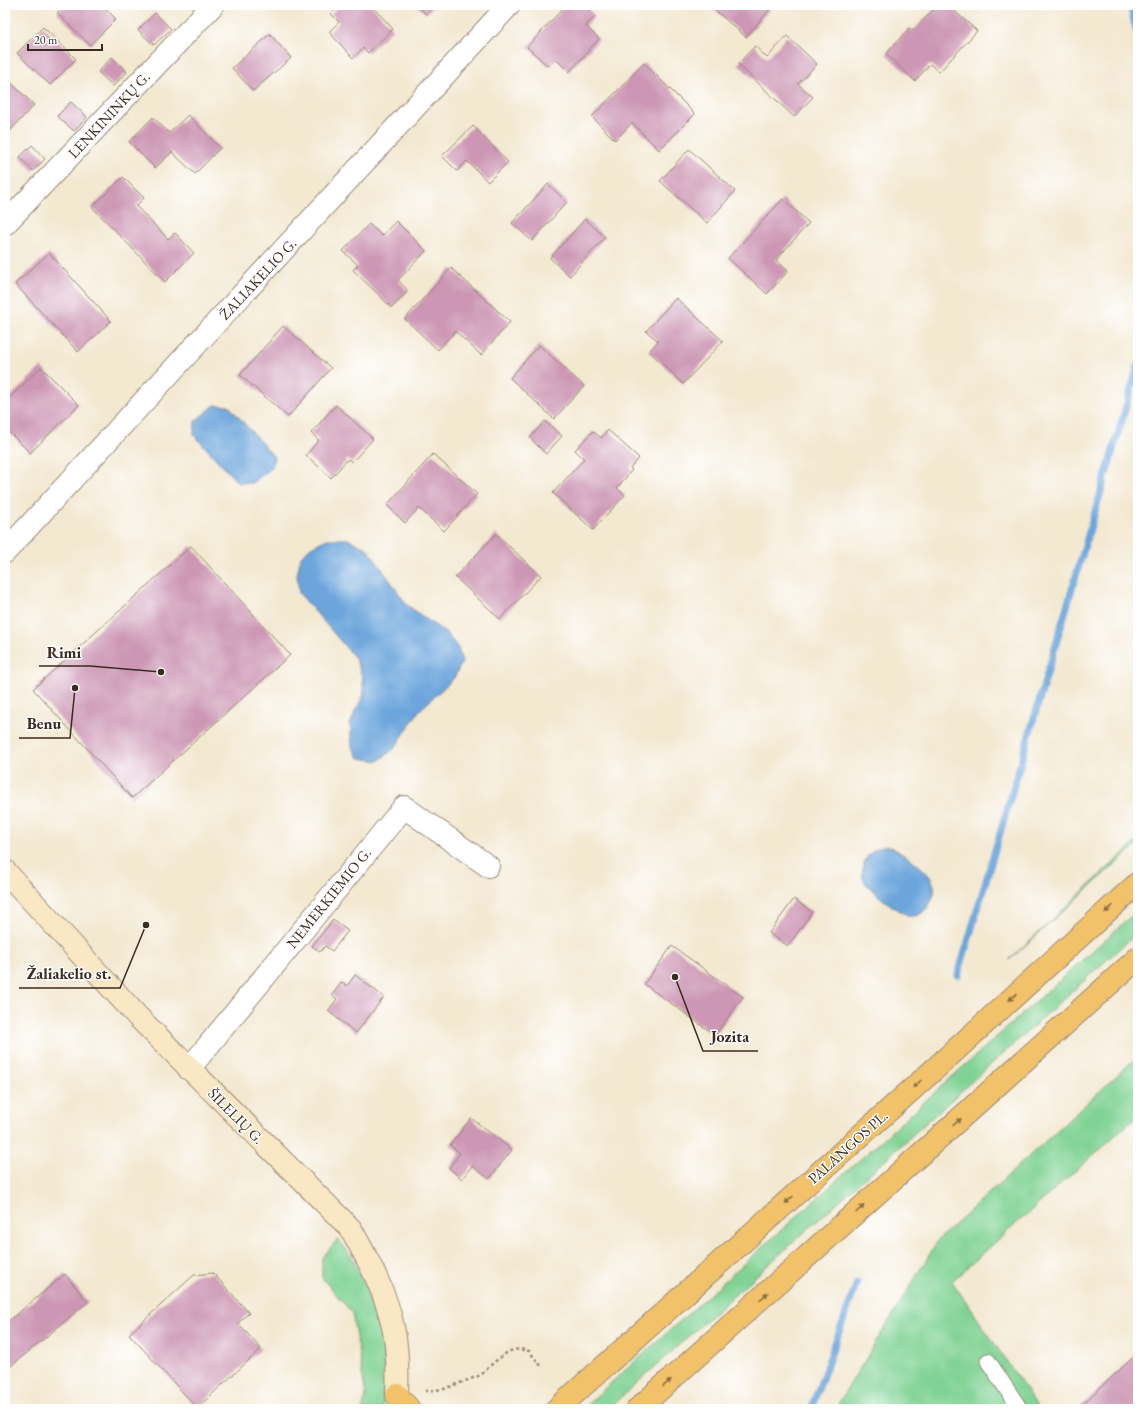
<svg xmlns="http://www.w3.org/2000/svg" width="1143" height="1414" font-family="'EB Garamond',serif">
<rect width="100%" height="100%" fill="#fff"/>
<filter id="ink" filterUnits="userSpaceOnUse"><feTurbulence type="fractalNoise" baseFrequency=".025" numOctaves="2"/><feDisplacementMap in="SourceGraphic" scale="8" xChannelSelector="R" yChannelSelector="G"/><feConvolveMatrix kernelMatrix="1 2 1 2 8 2 1 2 1" color-interpolation-filters="sRGB"/></filter>
<filter id="wash" filterUnits="userSpaceOnUse"><feTurbulence type="fractalNoise" baseFrequency=".012" numOctaves="4" result="noise"/><feDisplacementMap in="SourceGraphic" scale="16" xChannelSelector="R" yChannelSelector="G"/><feGaussianBlur stdDeviation="0.9" result="paint"/><feColorMatrix in="noise" values="0 0 0 0 0 0 0 0 0 0 0 0 0 0 0 0 0 1.4 0 .05"/><feComposite in="paint" operator="in"/></filter>
<g filter="url(#wash)">
<rect width="100%" height="100%" fill="#f3e8d0"/>
<g fill="#81d395" stroke="#5e7e5a">
<polygon points="1138,840 1138,844 1009,960"/>
<polygon points="1138,910 1138,932 608,1409 582,1409"/>
<polygon points="1138,1056 1138,1115 952,1281 1039,1409 835,1409 939,1239"/>
<polygon points="338,1239 352,1257 364,1284 384,1349 383,1409 362,1409 366,1397 352,1313 322,1278 322,1258"/>
</g>
<g fill="#6ca5dc" stroke="#54687d">
<polygon points="215,405 229,406 274,457 272,468 252,483 238,483 194,435 195,421"/>
<polygon points="327,539 348,539 368,549 407,605 447,634 458,648 462,662 454,678 419,711 394,749 378,761 359,758 352,746 350,725 355,711 364,695 362,676 355,658 299,593 297,575 301,556 311,547"/>
<path d="M887,845L893,848C907,858 938,873 934,893C932,903 923,918 910,916C906,915 901,911 897,909C887,903 870,890 864,881C862,877 862,873 863,869C864,855 875,848 887,845Z"/>
</g>
<g fill="none" stroke-linecap="round" stroke-linejoin="round">
<g stroke="#6ca5dc" stroke-width="7">
<polyline points="1130,5 1138,37"/>
<polyline points="958,975 1138,366"/>
<polyline points="811,1409 857,1283"/>
</g>
</g>
<g id="blocks">
<g fill="#cc96b4">
<polygon points="65,5 102,5 116,19 90,45 57,13"/>
<polygon points="340,5 371,5 393,29 368,53 363,48 353,58 329,32 339,22 331,14"/>
<polygon points="416,5 435,5 426,14"/>
<polygon points="566,5 583,5 595,16 586,26 599,39 569,72 556,59 548,66 527,47"/>
<polygon points="709,5 768,5 771,8 746,37"/>
<polygon points="938,5 948,5 977,31 939,72 930,64 915,81 886,54 909,28 913,31"/>
<polygon points="155,13 171,29 154,45 138,30"/>
<polygon points="43,27 76,59 50,85 17,53"/>
<polygon points="270,34 291,58 253,91 232,68"/>
<polygon points="787,36 817,64 798,84 813,97 794,117 738,64 755,46 767,58"/>
<polygon points="112,57 127,72 113,86 98,72"/>
<polygon points="644,63 695,114 659,150 632,123 615,140 592,117"/>
<polygon points="5,77 34,105 9,132 5,128"/>
<polygon points="71,102 87,117 74,131 57,116"/>
<polygon points="188,115 220,148 195,174 172,152 155,168 129,142 153,117 169,133"/>
<polygon points="473,126 508,162 488,182 467,161 457,171 442,156"/>
<polygon points="32,145 45,159 33,171 20,157"/>
<polygon points="689,149 735,191 707,223 660,181"/>
<polygon points="123,177 144,198 136,206 168,239 175,233 194,253 165,282 92,207"/>
<polygon points="548,184 567,202 532,241 512,223"/>
<polygon points="783,199 809,223 776,260 788,271 767,294 728,258"/>
<polygon points="585,219 605,237 570,276 550,258"/>
<polygon points="396,221 426,251 398,280 408,291 392,308 353,270 358,265 343,251 369,224 382,236"/>
<polygon points="49,253 111,321 78,352 15,284"/>
<polygon points="451,268 510,322 481,355 455,331 438,350 405,319"/>
<polygon points="676,298 723,341 683,384 649,351 658,341 646,331"/>
<polygon points="283,326 331,368 288,417 240,375"/>
<polygon points="539,345 584,386 554,419 510,378"/>
<polygon points="41,367 79,405 30,453 5,428 5,402"/>
<polygon points="336,405 373,439 352,462 348,459 331,478 306,455 319,440 311,433"/>
<polygon points="545,421 562,436 546,454 530,438"/>
<polygon points="608,430 639,458 630,468 632,470 617,488 625,495 593,530 553,493 584,459 575,450 593,431 601,438"/>
<polygon points="433,454 477,494 444,531 419,508 405,523 387,505"/>
<polygon points="496,534 541,576 500,619 455,577"/>
<polygon points="191,546 290,655 132,798 33,689"/>
<polygon points="794,899 812,912 788,946 769,933"/>
<polygon points="333,920 348,931 332,951 325,946 320,952 312,946"/>
<polygon points="672,946 743,997 715,1035 644,984"/>
<polygon points="355,975 384,997 356,1033 328,1011 337,999 332,995 342,982 347,986"/>
<polygon points="471,1118 512,1150 489,1179 472,1166 462,1179 449,1168 460,1153 450,1145"/>
<polygon points="213,1273 249,1313 238,1323 261,1349 197,1408 129,1334 194,1275"/>
<polygon points="65,1274 88,1302 5,1371 5,1324"/>
<polygon points="1138,1353 1138,1409 1077,1409"/>
</g>
</g>
</g>
<g filter="url(#ink)">
<use href="#blocks" fill-opacity="0" stroke="#978977" stroke-width="1"/>
<g fill="none" stroke-linecap="round" stroke-linejoin="round">
<defs>
<polyline id="lane" points="988,1361 1020,1409"/>
<g id="street">
<polyline points="5,224 213,5"/>
<polyline points="5,552 509,5"/>
<polyline points="189,1069 404,807 488,866"/>
</g>
<path id="secondary" d="M5,871L138,1017L351,1229C368,1260 386,1292 393,1327C398,1349 398,1373 397,1395"/>
<g id="highway">
<polyline points="397,1395 409,1409"/>
<polyline points="557,1409 938,1066 1138,883"/>
<polyline points="638,1409 1138,958"/>
</g>
</defs>
<use href="#lane" stroke="#978977" stroke-width="17"/>
<use href="#street" stroke="#978977" stroke-width="24"/>
<use href="#secondary" stroke="#978977" stroke-width="24"/>
<use href="#highway" stroke="#978977" stroke-width="24"/>
<polyline stroke="#978977" stroke-width="2.5" stroke-dasharray="3 3" stroke-linecap="butt" points="425,1391 444,1389 481,1375 493,1363 509,1351 520,1349 529,1351 542,1367"/>
<use href="#lane" stroke="#fff" stroke-width="15"/>
<use href="#street" stroke="#fff" stroke-width="22"/>
<use href="#secondary" stroke="#fae7c3" stroke-width="22"/>
<use href="#highway" stroke="#f2c26a" stroke-width="22"/>
</g>
<defs><path id="oneway-solid" d="M-6-.8H1V-3.2L6.5 0L1 3.2V.8H-6Z"/></defs>
<g fill="#8d6e40">
<use href="#oneway-solid" transform="translate(1109 909) rotate(138)"/>
<use href="#oneway-solid" transform="translate(1013 997) rotate(138)"/>
<use href="#oneway-solid" transform="translate(917 1084) rotate(138)"/>
<use href="#oneway-solid" transform="translate(957 1122) rotate(-42)"/>
<use href="#oneway-solid" transform="translate(789 1200) rotate(138)"/>
<use href="#oneway-solid" transform="translate(860 1209) rotate(-42)"/>
<use href="#oneway-solid" transform="translate(764 1296) rotate(-42)"/>
<use href="#oneway-solid" transform="translate(667 1383) rotate(-42)"/>
</g>
</g>
<g text-anchor="middle" stroke-width="3" stroke-linejoin="round" paint-order="stroke">
<g font-size="15" fill="#3b2a1e" stroke="#fff">
<text transform="translate(109 115) rotate(-47)" y="5">LENKININKŲ G.</text>
<text transform="translate(258 279) rotate(-47)" y="5">ŽALIAKELIO G.</text>
<text transform="translate(329 898) rotate(-51)" y="5">NEMERKIEMIO G.</text>
<text transform="translate(236 1116) rotate(45)" y="5">ŠILELIŲ G.</text>
<text transform="translate(848 1147) rotate(-42)" y="5">PALANGOS PL.</text>
</g>
</g>
<path fill="none" stroke="#3b2a1e" stroke-width="1.5" d="M161 672L90 666H39M75 688L70 738H19M146 925L120 988H19M675 977L703 1051H758"/>
<g fill="#3b2a1e" stroke="#fff" stroke-width="1.5">
<circle cx="161" cy="672" r="4"/>
<circle cx="75" cy="688" r="4"/>
<circle cx="146" cy="925" r="4"/>
<circle cx="675" cy="977" r="4"/>
</g>
<g font-size="16" text-anchor="middle" font-weight="bold" fill="#3b2a1e" stroke="#fff" stroke-width="3" stroke-linejoin="round" paint-order="stroke">
<text x="64" y="658">Rimi</text>
<text x="44" y="729">Benu</text>
<text x="69" y="979">Žaliakelio st.</text>
<text x="730" y="1042">Jozita</text>
</g>
<rect width="1143" height="1414" fill="none" stroke="#fff" stroke-width="20"/>
<path d="M28 44v6h74v-6" fill="none" stroke="#3b2a1e" stroke-width="2"/>
<text x="34" y="44" font-size="12" fill="#3b2a1e" stroke="#ffffff" stroke-width="3" paint-order="stroke">20 m</text>
</svg>
